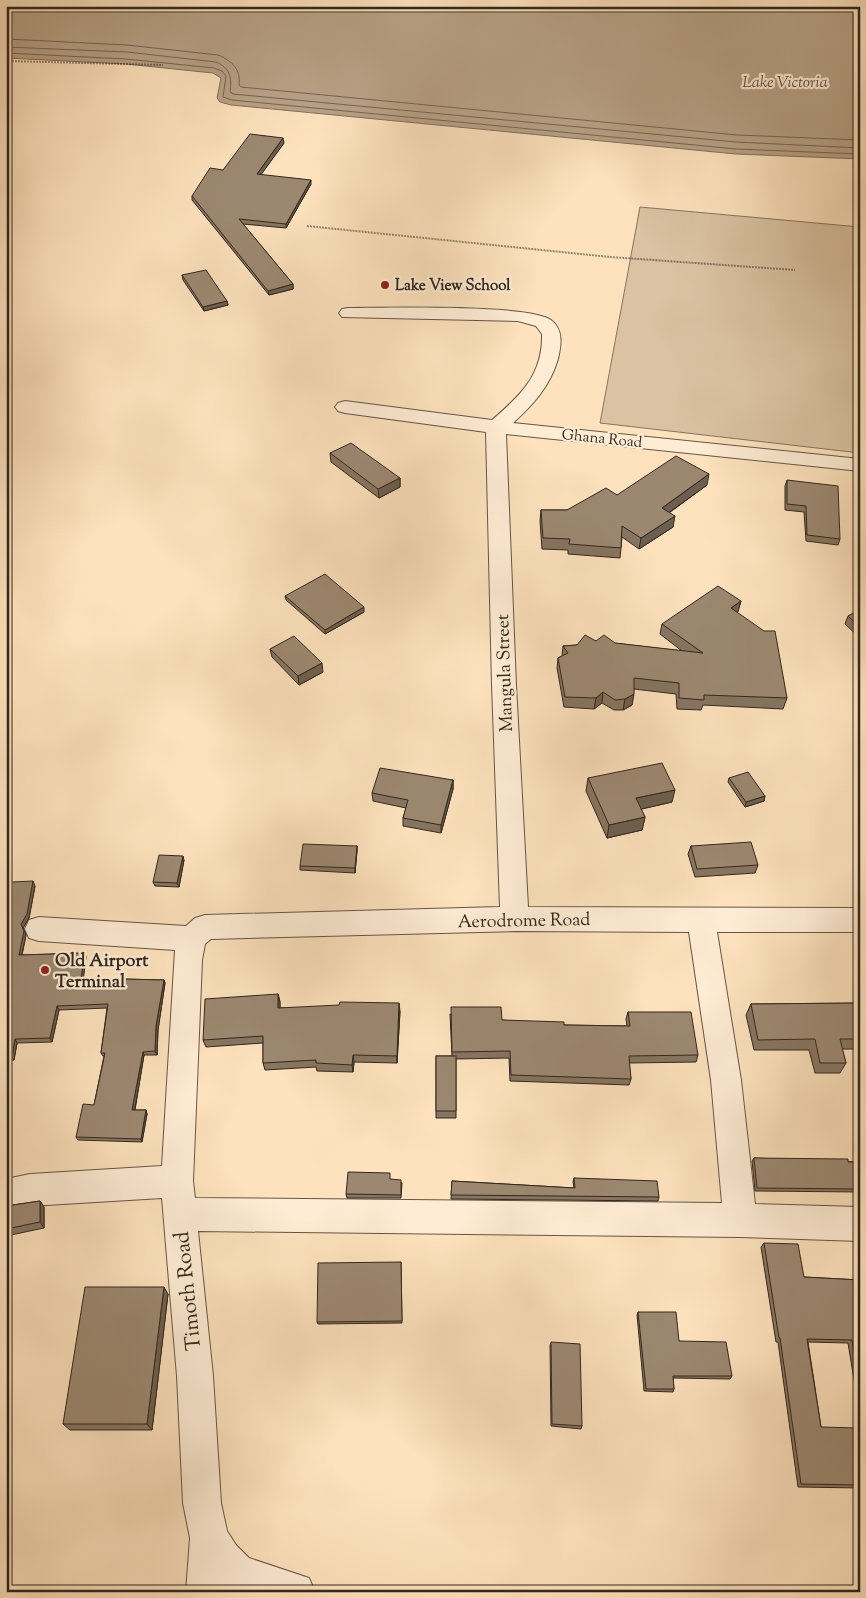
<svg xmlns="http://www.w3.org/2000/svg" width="866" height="1598" font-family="'Sorts Mill Goudy',serif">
<rect width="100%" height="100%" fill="#fde2bd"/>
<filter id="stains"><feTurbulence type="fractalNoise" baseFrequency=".004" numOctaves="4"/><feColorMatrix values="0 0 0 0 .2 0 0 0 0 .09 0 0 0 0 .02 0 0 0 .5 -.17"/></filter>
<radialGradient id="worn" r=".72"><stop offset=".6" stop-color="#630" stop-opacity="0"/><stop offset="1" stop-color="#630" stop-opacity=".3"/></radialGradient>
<polygon fill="#dac2a2" stroke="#867460" points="640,207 860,227 860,453 600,423"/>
<polygon fill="#b8a287" stroke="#82705d" points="6,6 860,6 860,159 736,154 231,105 220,102 217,98 221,78 213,73 126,64 6,58"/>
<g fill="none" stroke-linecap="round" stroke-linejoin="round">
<g stroke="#756452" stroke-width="1">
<path d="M6,39L127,45L218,55C232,61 241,69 239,85L241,87L737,135L860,140"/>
<path d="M6,47L127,52L216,62C230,68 232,77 230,92L233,94L736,142L860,148"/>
<polyline points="6,53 126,59 214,68 222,71 226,76 223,97 232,100 736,149 860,154"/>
</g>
<defs>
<path id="minor" d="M348,308C383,308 530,304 551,320C564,330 561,345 558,359C550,386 534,404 513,423L860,459V471L506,434L516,685L528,907L860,908V932H717L741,1080L755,1204L860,1207V1241L740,1237L198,1231L213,1376L221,1503L227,1531L236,1545L249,1558L309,1578L315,1592H234L226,1588V1592H186L190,1538L183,1503L177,1376L162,1198L30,1206L6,1211V1179L30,1174L162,1166L175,950L39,941L29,938L25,929L29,920L39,917L186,926L195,918L205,915L500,907L492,685L486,432L345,413L338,411L335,407L338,403L345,401L492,420C520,396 543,375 542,334L536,326L518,321L342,317L339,313L342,309ZM515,931L689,932L711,1080L722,1203L195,1198L193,1181L202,960L205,944L211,939Z"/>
</defs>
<use href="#minor" stroke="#655546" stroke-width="2"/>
<g stroke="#32261e" stroke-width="2" stroke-dasharray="0.5 1" stroke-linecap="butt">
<polyline points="6,61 163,65"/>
<polyline points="307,226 610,257 795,270"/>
</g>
<use href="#minor" fill="#feecd4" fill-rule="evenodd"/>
</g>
<g fill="#867561" stroke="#32261e">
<polygon points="284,143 260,175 311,184 286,228 243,224 293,284 293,289 269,295 192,200 192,196 223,170"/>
<polygon points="182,275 227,301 228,305 204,311 183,280"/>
<polygon points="330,453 400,478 400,487 379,498 331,462"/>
<polygon points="787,480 840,539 838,545 806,541 804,512 785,510 785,486"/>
<polygon points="707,485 669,513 673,527 639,549 622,537 620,558 568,554 568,550 542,549 540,521 541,510 567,510 617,495"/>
<polygon points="285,596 364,612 325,634 286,600"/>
<polygon points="741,601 737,613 787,698 783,709 703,705 701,710 677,709 676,694 634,689 632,705 623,710 614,710 602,703 594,709 564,707 557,668 558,658 562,656 563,646 577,645 596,641 682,651 660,634 662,624"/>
<polygon points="860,610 860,638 845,624 848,616"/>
<polygon points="270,649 323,672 299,685 272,657"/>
<polygon points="588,778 672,802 641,809 645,817 642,830 607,838 586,791"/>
<polygon points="729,778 765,796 764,801 745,807 728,782"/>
<polygon points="453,780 453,789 441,833 403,826 403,818 406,808 373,801 372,793"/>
<polygon points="357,846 357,851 355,873 300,870 300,866"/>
<polygon points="691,846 758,865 755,873 695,877 688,854"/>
<polygon points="184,860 179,887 155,886 153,882"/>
<polygon points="35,886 29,918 23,928 26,935 22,955 85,953 86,957 83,978 164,980 165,983 158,1030 157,1055 144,1055 135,1110 146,1110 147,1114 142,1142 78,1140 76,1137 94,1105 104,1056 103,1056 101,1053 107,1008 59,1010 52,1042 17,1043 14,1060 6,1061 6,911"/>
<polygon points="278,994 280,1002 280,1008 400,1011 397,1063 354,1062 353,1072 317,1071 316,1067 265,1070 263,1063 263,1043 206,1047 203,1040"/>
<polygon points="860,1003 860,1049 842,1049 846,1063 840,1073 815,1073 809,1050 754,1050 746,1015 751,1004"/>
<polygon points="628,1012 698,1055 696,1062 629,1063 631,1079 629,1085 510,1081 509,1058 456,1059 456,1118 436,1118 436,1056 452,1056 450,1014 502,1020 564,1025 627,1026 626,1019"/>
<polygon points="754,1158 860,1162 860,1192 755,1191 752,1161"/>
<polygon points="574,1178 659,1197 658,1201 451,1199 452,1181 574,1188 573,1182"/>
<polygon points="390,1179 402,1183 401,1198 347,1198 346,1194"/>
<polygon points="40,1201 44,1207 44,1228 6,1236 6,1206"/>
<polygon points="764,1243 804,1277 860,1280 860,1386 855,1386 848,1343 808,1342 821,1427 860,1440 860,1488 798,1487 778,1342 776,1342 761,1247"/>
<polygon points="401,1262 402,1323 318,1324 317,1322"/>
<polygon points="168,1294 152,1430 70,1430 63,1424"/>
<polygon points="638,1312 679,1341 732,1376 730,1379 673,1378 674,1389 673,1392 644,1391 637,1315"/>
<polygon points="551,1343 582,1426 581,1429 551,1426 550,1345"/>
</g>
<g fill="#6d5f4f" stroke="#32261e">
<polygon points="283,138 284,143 258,179 257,174"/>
<polygon points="311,180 311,184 286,228 286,224"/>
<polygon points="293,284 293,289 269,295 268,291"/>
<polygon points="227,301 228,305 204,311 203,307"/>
<polygon points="709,474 707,485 660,519 662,508"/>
<polygon points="400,478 400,487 379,498 378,489"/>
<polygon points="675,516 673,527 639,549 641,538"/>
<polygon points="741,601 738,612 728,619 731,608"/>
<polygon points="364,607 364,612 325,634 325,630"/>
<polygon points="322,663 323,672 299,685 298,676"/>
<polygon points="603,692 602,703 594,709 596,698"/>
<polygon points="634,694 632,705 623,710 625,699"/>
<polygon points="453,780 453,789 441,833 441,825"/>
<polygon points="675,790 672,802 633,811 636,798"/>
<polygon points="765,796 764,801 745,807 746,802"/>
<polygon points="645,817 642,830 607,838 609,825"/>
<polygon points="357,846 357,851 355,873 355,868"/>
<polygon points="183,856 184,860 179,887 177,883"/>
<polygon points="33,881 35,886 29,918 23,928 26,935 21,959 19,955 21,924"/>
<polygon points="85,953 86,957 83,982 81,978"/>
<polygon points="164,980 165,983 158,1030 157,1055 155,1051 156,1026"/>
<polygon points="278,994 280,1002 280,1015 278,1008"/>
<polygon points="399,1003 400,1011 397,1063 397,1056"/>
<polygon points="57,1006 59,1010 52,1042 50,1038"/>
<polygon points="15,1039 17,1043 14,1060 12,1057"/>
<polygon points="143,1052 144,1055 134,1114 132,1110"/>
<polygon points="353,1055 354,1062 353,1072 352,1065"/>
<polygon points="146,1110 147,1114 142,1142 141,1139"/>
<polygon points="40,1201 44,1207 44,1228 40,1222"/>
<polygon points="164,1287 168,1294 152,1430 147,1424"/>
</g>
<g fill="#9c8871" stroke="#32261e">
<polygon points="250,134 283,138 257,174 311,180 286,224 239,219 293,284 268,291 192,196 210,168 223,170"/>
<polygon points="206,270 227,301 203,307 182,275"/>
<polygon points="351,443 400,478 378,489 330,453"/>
<polygon points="676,456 709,474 662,508 675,516 641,538 622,526 621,548 569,544 570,539 543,538 541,510 567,510 606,488 617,495"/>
<polygon points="787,480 838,486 840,539 807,535 806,506 787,504"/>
<polygon points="325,574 364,607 325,630 285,596"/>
<polygon points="718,586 741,601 731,608 764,631 775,631 787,698 704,695 704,700 679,698 679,683 634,678 634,694 625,699 615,700 603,692 596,698 565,697 558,658 568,653 563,646 577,645 585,635 596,641 604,635 615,643 703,653 662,624"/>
<polygon points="860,610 860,627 848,616"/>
<polygon points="294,636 322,663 298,676 270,649"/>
<polygon points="662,763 675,790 636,798 645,817 609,825 588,778"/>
<polygon points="380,768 453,780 441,825 403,818 408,800 372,793"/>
<polygon points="748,772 765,796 746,802 729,778"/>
<polygon points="751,842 758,865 697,869 691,846"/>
<polygon points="303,844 357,846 355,868 300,866"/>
<polygon points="159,855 183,856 177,883 153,882"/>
<polygon points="33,881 27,914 21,924 24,931 19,955 85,953 81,978 164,980 156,1026 155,1051 143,1052 132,1110 146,1110 141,1139 76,1137 83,1104 94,1105 105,1053 101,1053 108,1004 57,1006 50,1038 15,1039 12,1057 6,1057 6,911 12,882"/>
<polygon points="278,994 278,1008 339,1005 340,1002 399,1003 397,1056 353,1055 352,1065 316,1063 316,1060 263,1063 263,1036 203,1040 205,999"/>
<polygon points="860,1003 860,1039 840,1039 846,1063 820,1063 815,1039 758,1040 751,1004"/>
<polygon points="451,1007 501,1007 502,1020 564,1022 564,1025 630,1026 628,1012 691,1012 698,1055 629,1056 631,1079 511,1075 510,1051 452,1052"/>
<rect x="436" y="1056" width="20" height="55"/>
<polygon points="754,1158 848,1159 848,1162 860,1162 860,1189 757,1188"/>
<polygon points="348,1172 390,1173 390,1179 401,1180 401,1195 346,1194"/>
<polygon points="574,1178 657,1181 659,1197 451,1195 452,1181 575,1188"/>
<polygon points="40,1201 40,1222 6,1229 6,1206"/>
<polygon points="764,1243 798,1244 804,1277 860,1280 860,1383 859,1383 852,1340 807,1339 821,1427 858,1428 860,1440 860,1485 801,1484 780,1338 779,1338"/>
<polygon points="401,1262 402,1321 317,1322 318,1263"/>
<polygon points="85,1287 164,1287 147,1424 63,1424"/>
<polygon points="638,1312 676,1312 679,1341 726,1342 732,1376 673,1376 674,1389 646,1389"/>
<polygon points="551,1342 580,1344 582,1426 552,1424"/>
</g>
<g fill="#8f2418" stroke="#feecd4" stroke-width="2">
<circle cx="385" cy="285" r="5"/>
<circle cx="45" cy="970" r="5"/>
</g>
<g text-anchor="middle" stroke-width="4.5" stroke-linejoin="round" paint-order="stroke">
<g font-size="15" font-weight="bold" fill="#32261e" stroke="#feecd4" text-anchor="start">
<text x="395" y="290">Lake View School</text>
</g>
<g font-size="15" fill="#32261e" stroke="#feecd4">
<text transform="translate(602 438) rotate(6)" y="5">Ghana Road</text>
</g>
<g font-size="16" font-style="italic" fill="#615143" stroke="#feecd4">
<text x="785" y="87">Lake Victoria</text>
</g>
<g font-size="18" fill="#32261e" stroke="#feecd4">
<text transform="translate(504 673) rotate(-92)" y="6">Mangula Street</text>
<text transform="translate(524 920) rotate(-1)" y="6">Aerodrome Road</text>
</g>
<g font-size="18" font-weight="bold" fill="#32261e" stroke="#feecd4" text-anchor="start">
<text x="55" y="966">Old Airport<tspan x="55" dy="21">Terminal</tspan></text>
</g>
<g font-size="21" fill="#32261e" stroke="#feecd4">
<text transform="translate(187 1291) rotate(-96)" y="7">Timoth Road</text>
</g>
</g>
<rect width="866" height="1598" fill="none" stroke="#fde2bd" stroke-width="25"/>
<rect x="8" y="8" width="851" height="1583" fill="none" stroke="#32261e" stroke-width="2.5"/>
<rect x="12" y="12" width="841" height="1573" fill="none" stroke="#32261e"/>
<rect width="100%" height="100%" filter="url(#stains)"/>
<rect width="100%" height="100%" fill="url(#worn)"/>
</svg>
